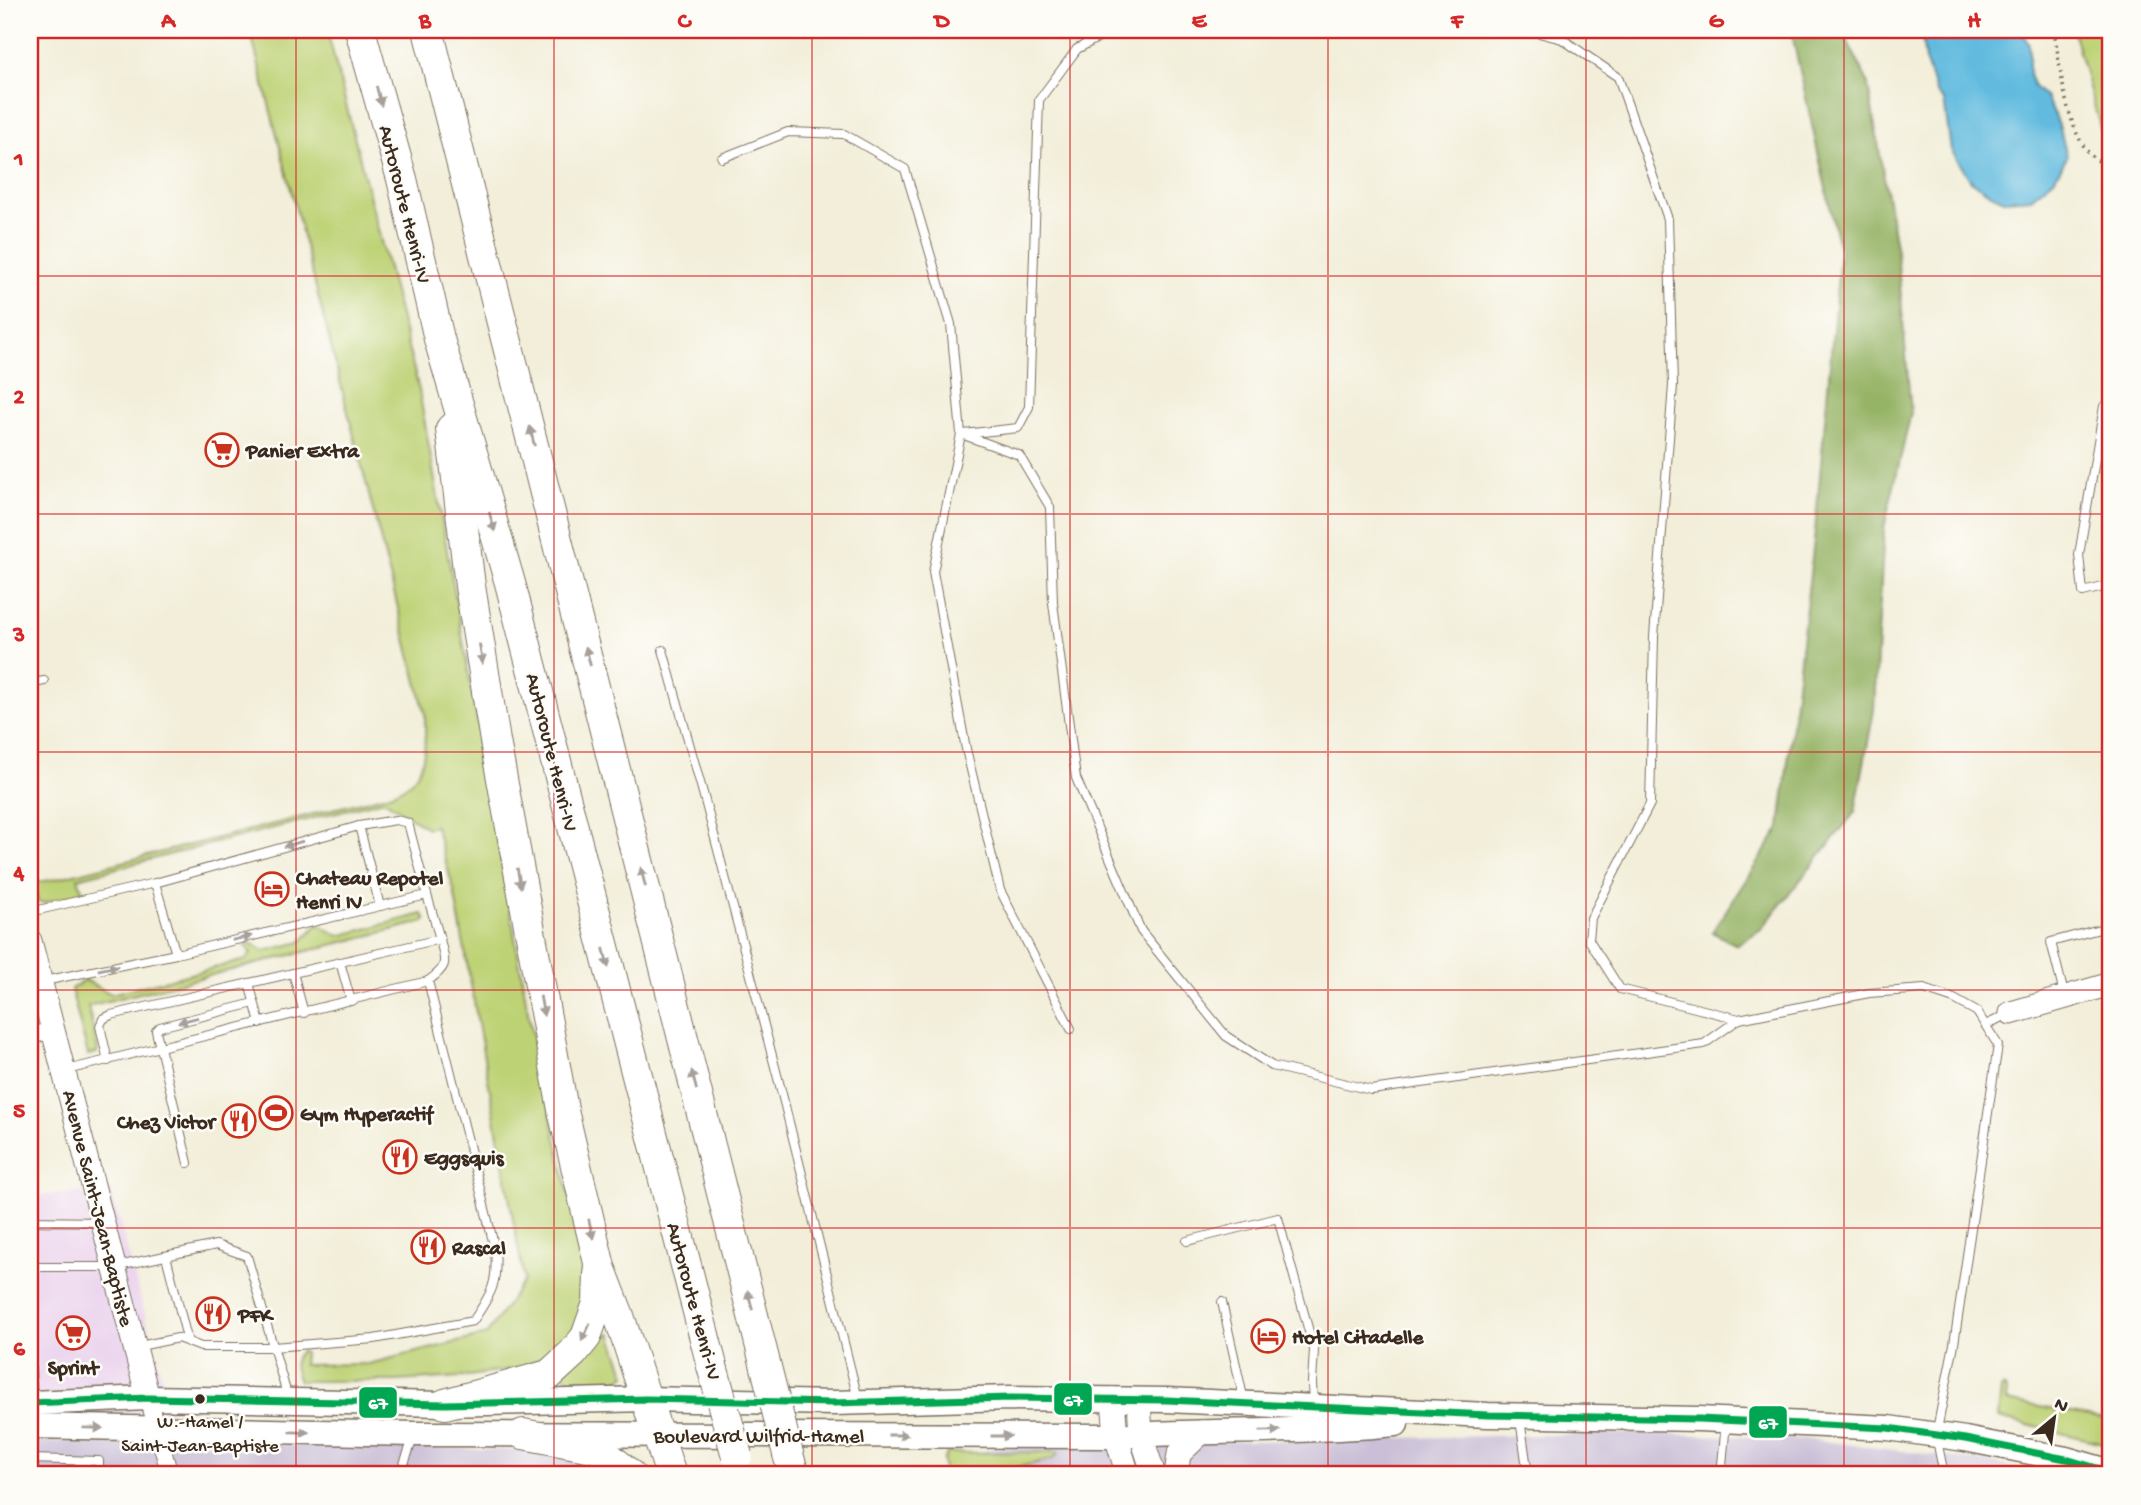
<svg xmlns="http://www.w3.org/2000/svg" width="2141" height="1505" font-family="'Gochi Hand',sans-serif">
<rect width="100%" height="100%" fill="#fdfcf7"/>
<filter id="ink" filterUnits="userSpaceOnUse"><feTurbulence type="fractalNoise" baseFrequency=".0143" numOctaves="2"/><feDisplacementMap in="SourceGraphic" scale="14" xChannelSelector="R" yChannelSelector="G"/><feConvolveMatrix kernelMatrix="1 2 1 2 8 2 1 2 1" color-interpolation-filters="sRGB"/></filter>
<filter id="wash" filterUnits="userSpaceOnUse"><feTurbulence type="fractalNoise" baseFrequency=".00686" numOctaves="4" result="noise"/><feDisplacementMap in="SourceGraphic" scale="28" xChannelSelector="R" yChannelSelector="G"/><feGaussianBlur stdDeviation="1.57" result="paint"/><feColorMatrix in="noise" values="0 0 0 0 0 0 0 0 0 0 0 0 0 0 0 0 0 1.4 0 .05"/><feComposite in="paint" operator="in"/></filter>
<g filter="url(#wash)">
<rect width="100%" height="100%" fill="#f2eed9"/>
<polygon fill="#ead1ed" points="111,1190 172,1414 30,1416 30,1196"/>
<g fill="#cabfd7">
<polygon points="1647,1433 1807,1439 1989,1462 2046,1475 947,1475 973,1454 1005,1446"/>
<polygon points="30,1441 226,1443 563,1451 608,1464 623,1475 30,1475"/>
</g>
<g fill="#bdd275" stroke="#7c7e4a" stroke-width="2">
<path d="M250,30H327L419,390L530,1023L587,1275L588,1307L553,1361L548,1354L521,1368L462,1377L397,1381H299C294,1369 290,1361 301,1351L304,1353L303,1365L368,1364L486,1335L524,1280L454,890L435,826L427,828L384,800L78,878L83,893L43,903L38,902L33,883L55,879L365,801C377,797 392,795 402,788C429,773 425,741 425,713Z"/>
<polygon points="2073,30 2111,30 2111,166"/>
<polygon points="423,914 426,920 423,922 88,1006 98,1050 97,1053 88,1055 71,989 85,980 111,994 246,960 251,953 244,945 248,942 264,951 301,942 318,924 339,936"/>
<polygon points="598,1334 611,1334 626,1375 620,1380 569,1380 562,1374"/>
<polygon points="2003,1387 2007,1390 2006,1401 2111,1420 2111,1445 1998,1418 2001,1389"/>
<polygon points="1057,1452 1057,1456 1052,1459 986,1475 944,1475 943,1460 947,1453"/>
</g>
<polygon fill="#96b466" stroke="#686f42" stroke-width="2" points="1791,30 1842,30 1867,80 1897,252 1911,413 1884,528 1874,710 1855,812 1761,929 1737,945 1712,932 1780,828 1815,532 1840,252"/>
<polygon fill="#62bbdf" stroke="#4e727e" stroke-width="2" points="1921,30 2021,30 2029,45 2029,75 2034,87 2047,99 2059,125 2067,157 2054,179 2031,198 2004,200 1989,193 1971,181 1951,150 1944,100 1936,92 1925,60"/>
</g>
<g filter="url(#ink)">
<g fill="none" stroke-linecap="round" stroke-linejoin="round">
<defs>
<g id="lane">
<polyline points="1527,30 1562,39 1618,77 1668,219 1673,385 1654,637 1650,804 1591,918 1589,940 1620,989 1739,1019"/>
<polyline points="722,158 788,132 844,134 905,169 951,324 961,434 933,572 966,749 1000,890 1071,1029"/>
<polyline points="2104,406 2079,555 2083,592 2111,585"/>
<polyline points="961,434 1019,455 1050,507 1053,603 1076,778 1141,931 1226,1036 1272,1066 1371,1090 1704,1044 1739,1019 1869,993 1924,989 1954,999 1977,1012 1998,1045 1954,1344 1936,1435 1944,1475"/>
<polyline points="964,434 1018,428 1029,407 1039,100 1077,49 1112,30"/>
<polyline points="663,650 703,793 780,1086 858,1399"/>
<polyline points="30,684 44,681"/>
<polyline points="359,826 380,906"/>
<polyline points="155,883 176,954"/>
<polyline points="30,912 155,883 359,826 396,820 408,823 427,895 176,954 44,981"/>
<polyline points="340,962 351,1001"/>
<polyline points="293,973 304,1013"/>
<path d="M428,981C450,965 445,963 440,939"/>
<polyline points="249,983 260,1023"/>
<polyline points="2064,994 2051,942 2111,926"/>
<polyline points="1986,1025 2008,1014"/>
<polyline points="108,1061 100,1026 103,1019 111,1015 440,939 427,895"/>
<path d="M67,1070L428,981L495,1249C498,1283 492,1293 473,1321L374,1339L273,1347H201L178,1338L135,1347"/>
<polyline points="188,1163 156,1031 160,1027 254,1003"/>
<polyline points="30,1221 100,1222"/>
<polyline points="1187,1241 1278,1218 1314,1350 1312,1382 1313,1405"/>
<polyline points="166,1256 188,1342"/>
<polyline points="30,1267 114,1267 216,1245 247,1256 288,1398"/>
<polyline points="1222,1302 1244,1401"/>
<polyline points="30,1356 33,1400"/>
<polyline points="1520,1419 1528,1475"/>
<polyline points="30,1459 99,1461 99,1475"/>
<polyline points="400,1475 414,1436"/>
<polyline points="1721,1475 1726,1423"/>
</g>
<g id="street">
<polyline points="30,1036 53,1030"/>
<polyline points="148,1398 170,1475"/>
</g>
<g id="secondary">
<polyline points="30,941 148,1398"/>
<polyline points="2011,1013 2111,984"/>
<polyline points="1113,1399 1116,1436 1128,1475"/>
<polyline points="1139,1400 1141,1435 1154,1475"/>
<polyline points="1176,1475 1179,1454 1202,1432"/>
</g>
<g id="primary">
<polyline points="30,1403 148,1398 445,1404 646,1399 833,1403 1011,1398 1167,1400 1488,1415 1699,1419 1888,1428 1965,1439 2066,1459 2111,1472"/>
<path d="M30,1426L415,1434L1116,1436C1209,1430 1303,1433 1396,1424"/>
</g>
<g id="highway">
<polyline points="360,30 402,179 439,339 510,583 712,1366"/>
<polyline points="428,30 766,1367"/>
<polyline points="451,429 470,586 495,741 564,1115 600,1267 619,1316 671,1475"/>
<polyline points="445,1404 549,1375 573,1353 586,1337 598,1303 599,1274"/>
<polyline points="523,1434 598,1448 630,1475"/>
<polyline points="788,1454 794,1475"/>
</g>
</defs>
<use href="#lane" stroke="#7b6f5f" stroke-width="10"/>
<use href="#street" stroke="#7b6f5f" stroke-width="18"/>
<use href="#secondary" stroke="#7b6f5f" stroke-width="25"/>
<use href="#primary" stroke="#7b6f5f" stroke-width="27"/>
<use href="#highway" stroke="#7b6f5f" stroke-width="32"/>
<path stroke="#7b6f5f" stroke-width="3.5" stroke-dasharray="2 5" stroke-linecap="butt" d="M2054,30C2060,64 2065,126 2089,153C2095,160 2104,164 2111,169"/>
<use href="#lane" stroke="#fff" stroke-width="8"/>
<use href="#street" stroke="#fff" stroke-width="16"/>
<use href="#secondary" stroke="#fff" stroke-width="23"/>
<use href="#primary" stroke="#fff" stroke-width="24"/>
<use href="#highway" stroke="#fff" stroke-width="30"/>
<defs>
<g id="highway-bridge">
<polyline points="712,1366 737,1456"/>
<polyline points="766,1367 788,1454"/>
</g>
</defs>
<use href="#highway-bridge" stroke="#7b6f5f" stroke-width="32" stroke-linecap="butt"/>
<use href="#highway-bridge" stroke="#fff" stroke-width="30"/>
<defs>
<polyline id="bus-1" points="30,1403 148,1398 445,1404 646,1399 833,1403 1011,1398 1167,1400 1488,1415 1699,1419 1888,1428 1965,1439 2066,1459 2111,1472"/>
</defs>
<use href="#bus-1" stroke="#fdfcf7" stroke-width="12"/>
<use href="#bus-1" stroke="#00a651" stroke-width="7"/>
</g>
<defs><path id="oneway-solid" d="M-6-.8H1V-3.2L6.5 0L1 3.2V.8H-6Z" transform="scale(1.75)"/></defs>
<g fill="#a79f9a">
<use href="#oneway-solid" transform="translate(379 96) rotate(75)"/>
<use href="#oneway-solid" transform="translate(532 436) rotate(-104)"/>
<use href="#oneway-solid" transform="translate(492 522) rotate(74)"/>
<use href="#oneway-solid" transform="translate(481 654) rotate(81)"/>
<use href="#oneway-solid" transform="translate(588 656) rotate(-104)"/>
<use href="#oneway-solid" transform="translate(293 844) rotate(164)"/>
<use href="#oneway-solid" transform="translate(643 877) rotate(-104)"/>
<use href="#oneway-solid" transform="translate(519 878) rotate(80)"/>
<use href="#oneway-solid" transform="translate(242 938) rotate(-13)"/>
<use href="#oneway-solid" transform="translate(606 958) rotate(76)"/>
<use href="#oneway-solid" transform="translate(108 968) rotate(-12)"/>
<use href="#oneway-solid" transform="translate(542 1006) rotate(80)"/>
<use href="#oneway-solid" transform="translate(188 1020) rotate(166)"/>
<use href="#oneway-solid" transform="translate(694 1080) rotate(-104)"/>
<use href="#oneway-solid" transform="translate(591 1229) rotate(77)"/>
<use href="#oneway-solid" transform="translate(750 1300) rotate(-104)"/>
<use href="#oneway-solid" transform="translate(586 1332) rotate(116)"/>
<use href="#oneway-solid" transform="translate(93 1428) rotate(1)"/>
<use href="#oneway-solid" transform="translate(1270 1431) rotate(-1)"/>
<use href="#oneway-solid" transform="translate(299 1432) rotate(1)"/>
<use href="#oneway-solid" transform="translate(898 1435)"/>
<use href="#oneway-solid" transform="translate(1001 1436)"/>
</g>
</g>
<path fill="none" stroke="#d62828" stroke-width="2" stroke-opacity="0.55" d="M296,30V1475M554,30V1475M812,30V1475M1070,30V1475M1328,30V1475M1586,30V1475M1844,30V1475M30,276H2111M30,514H2111M30,752H2111M30,990H2111M30,1228H2111"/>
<defs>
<symbol id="supermarket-ring" viewBox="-11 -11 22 22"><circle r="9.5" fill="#fdfcf7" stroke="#c8321e" stroke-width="1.5"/><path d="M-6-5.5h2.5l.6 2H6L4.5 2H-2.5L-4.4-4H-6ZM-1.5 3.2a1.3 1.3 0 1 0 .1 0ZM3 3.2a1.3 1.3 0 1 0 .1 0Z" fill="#c8321e"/></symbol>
<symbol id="hotel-ring" viewBox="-11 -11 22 22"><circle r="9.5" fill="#fdfcf7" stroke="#c8321e" stroke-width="1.5"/><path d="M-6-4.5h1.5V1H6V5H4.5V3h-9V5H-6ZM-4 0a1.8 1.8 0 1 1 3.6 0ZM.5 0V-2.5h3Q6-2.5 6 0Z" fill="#c8321e"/></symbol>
<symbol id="stadium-ring" viewBox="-11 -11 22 22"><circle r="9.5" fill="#fdfcf7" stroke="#c8321e" stroke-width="1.5"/><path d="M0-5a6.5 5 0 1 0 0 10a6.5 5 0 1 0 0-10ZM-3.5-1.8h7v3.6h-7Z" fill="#c8321e"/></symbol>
<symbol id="restaurant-ring" viewBox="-11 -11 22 22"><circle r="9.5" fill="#fdfcf7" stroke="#c8321e" stroke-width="1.5"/><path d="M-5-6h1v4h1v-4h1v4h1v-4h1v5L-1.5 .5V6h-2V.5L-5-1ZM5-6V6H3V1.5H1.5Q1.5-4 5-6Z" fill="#c8321e"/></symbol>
</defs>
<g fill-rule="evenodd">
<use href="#supermarket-ring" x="203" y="431" width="38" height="38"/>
<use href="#hotel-ring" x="253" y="870" width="38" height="38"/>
<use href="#stadium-ring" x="257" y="1094" width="38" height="38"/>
<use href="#restaurant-ring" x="220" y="1102" width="38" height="38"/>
<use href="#restaurant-ring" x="381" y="1138" width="38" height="38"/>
<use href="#restaurant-ring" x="409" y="1228" width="38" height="38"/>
<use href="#restaurant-ring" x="194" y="1295" width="38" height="38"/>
<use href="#supermarket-ring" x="54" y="1314" width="38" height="38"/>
<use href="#hotel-ring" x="1249" y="1317" width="38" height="38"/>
</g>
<circle fill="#3b2a1e" stroke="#fdfcf7" stroke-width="2.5" cx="200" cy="1399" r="6"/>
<g text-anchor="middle" stroke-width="5" stroke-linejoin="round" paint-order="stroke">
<g font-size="19" fill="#3b2a1e" stroke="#fdfcf7">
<text x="200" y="1427">W.-Hamel /<tspan x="200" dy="24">Saint-Jean-Baptiste</tspan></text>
</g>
<g font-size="21" fill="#3b2a1e" stroke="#fdfcf7">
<text transform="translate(406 204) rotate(76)" y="7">Autoroute Henri-IV</text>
<text transform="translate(553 752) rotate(76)" y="7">Autoroute Henri-IV</text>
<text transform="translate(99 1208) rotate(76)" y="7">Avenue Saint-Jean-Baptiste</text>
<text transform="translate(695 1301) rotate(75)" y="7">Autoroute Henri-IV</text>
<text x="759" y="1442">Boulevard Wilfrid-Hamel</text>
</g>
<g font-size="21" font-weight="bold" fill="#3b2a1e" stroke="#fdfcf7" text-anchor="start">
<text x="246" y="457">Panier Extra</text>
<text x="296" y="884">Chateau Repotel<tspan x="296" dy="24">Henri IV</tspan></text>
<text x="300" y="1120">Gym Hyperactif</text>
<text x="215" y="1128" text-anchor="end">Chez Victor</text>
<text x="424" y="1164">Eggsquis</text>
<text x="452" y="1254">Rascal</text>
<text x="238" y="1321">PFK</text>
<text x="1292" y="1343">Hotel Citadelle</text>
<text x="73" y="1374" text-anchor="middle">Sprint</text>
</g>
</g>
<g stroke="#fdfcf7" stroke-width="2.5">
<rect x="1053" y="1382" width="40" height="34" rx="7" fill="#00a651"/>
<rect x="358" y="1386" width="40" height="33" rx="7" fill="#00a651"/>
<rect x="1748" y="1405" width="40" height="34" rx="7" fill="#00a651"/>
</g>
<g font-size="19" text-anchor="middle" font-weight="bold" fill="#fff">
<text x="1073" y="1406">67</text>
<text x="378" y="1409">67</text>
<text x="1768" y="1429">67</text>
</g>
<rect width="2141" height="1505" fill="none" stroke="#fdfcf7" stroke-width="77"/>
<g transform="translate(2054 1418) rotate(29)" stroke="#fdfcf7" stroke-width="5" paint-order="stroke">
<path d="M0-5L12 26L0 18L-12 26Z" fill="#3b2a1e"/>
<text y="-10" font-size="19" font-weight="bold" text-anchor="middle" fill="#3b2a1e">N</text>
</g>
<rect x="38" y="38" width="2064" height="1428" fill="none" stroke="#d62828" stroke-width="2.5"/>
<g font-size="23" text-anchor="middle" font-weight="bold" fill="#d62828">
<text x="168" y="27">A</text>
<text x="425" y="27">B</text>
<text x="684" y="27">C</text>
<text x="942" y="27">D</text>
<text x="1199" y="27">E</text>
<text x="1457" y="27">F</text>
<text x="1716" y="27">G</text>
<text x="1974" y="27">H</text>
<text x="19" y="165">1</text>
<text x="19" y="403">2</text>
<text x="19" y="641">3</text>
<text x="19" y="879">4</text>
<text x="19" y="1117">5</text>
<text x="19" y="1355">6</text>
</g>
</svg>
